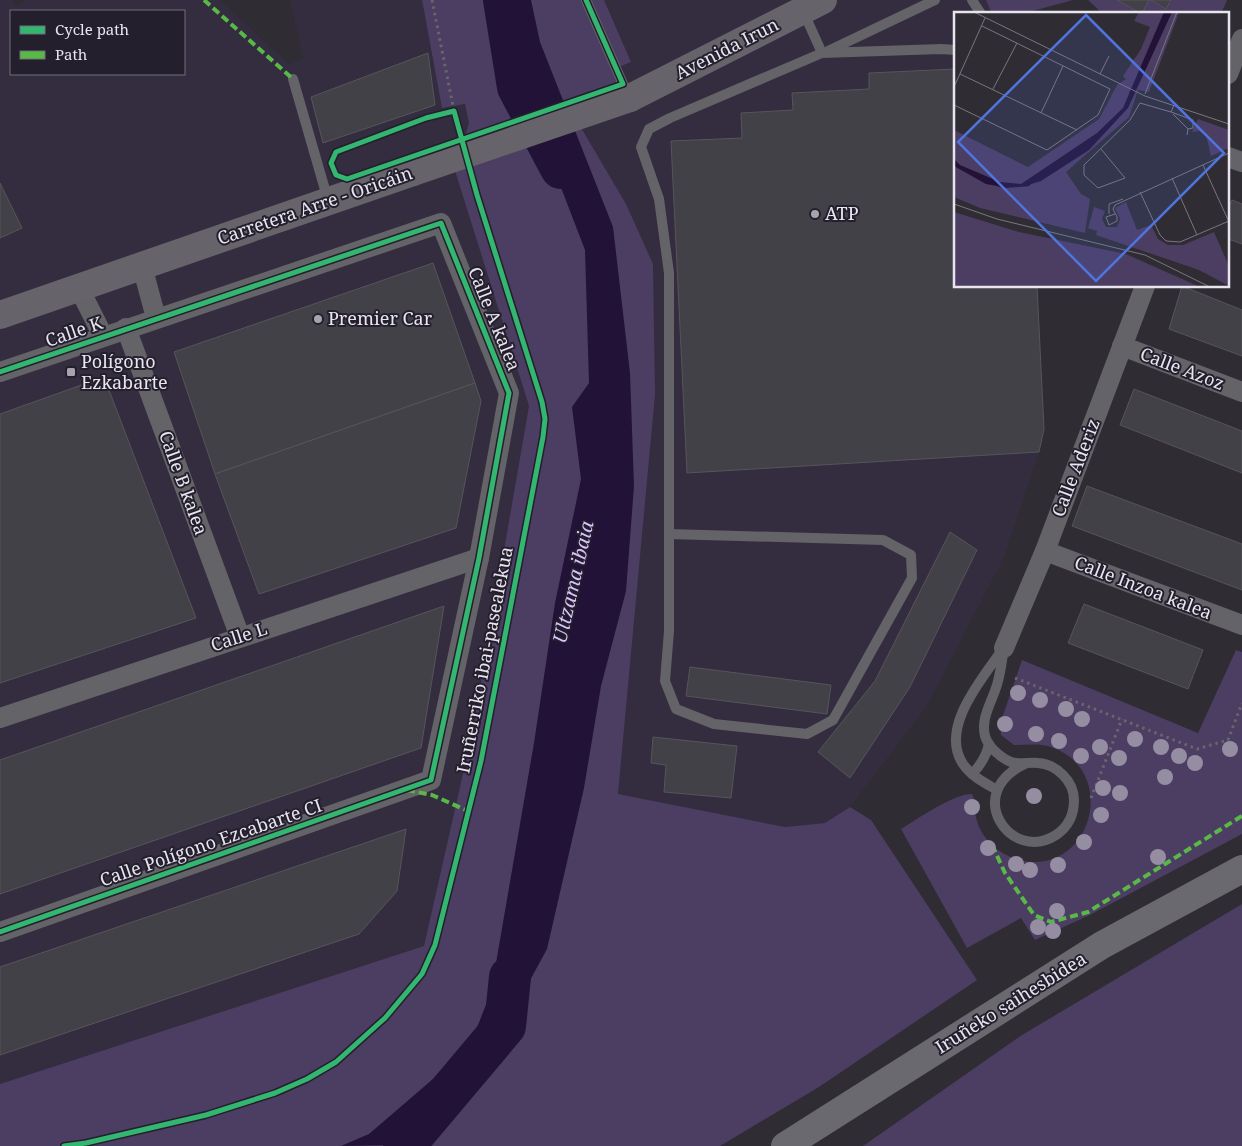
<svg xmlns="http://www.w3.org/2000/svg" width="1242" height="1146" font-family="'Noto Serif',serif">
<rect width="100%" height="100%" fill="#2f2c34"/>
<path fill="#332d3f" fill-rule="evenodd" d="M0,0H12L16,6L27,0H220L289,64L303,58L290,0H422L442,108L465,104L469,123L631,62L604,0H986L992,14H956V286H1037L1044,429L1039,452L1004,557L927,706L850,807L825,823L785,827L618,794L655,395L455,171L529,406L472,734L424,946L0,1084ZM11,11H184V74H11Z"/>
<g fill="#4c3d62">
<polygon points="422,0 604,0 631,62 614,69 623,84 570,100 580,126 626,204 653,264 655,395 618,794 785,827 825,823 850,807 871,820 977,980 819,1087 720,1146 0,1146 0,1084 424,946 472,734 529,406 455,171 469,123 465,104 442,108"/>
<polygon points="986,0 1073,0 1029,12 1027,14 992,14"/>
<polygon points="1088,0 1117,0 1141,14 1149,0 1166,9 1171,0 1227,0 1221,14 1103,14"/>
<path d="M1236,650L1242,652V834L1090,915L1035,940L1021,918L967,948L901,829C917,819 955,793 972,794C975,800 974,802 975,808C975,818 979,829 985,837C994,849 1008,858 1023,861C1093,873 1119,770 1051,747C1039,743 1026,745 1014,745L1001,735L1000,724L1022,660L1198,733Z"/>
<polygon points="1242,904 1242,1146 863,1146 1022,1035"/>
</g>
<polygon fill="#221237" points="489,0 531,0 540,42 613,227 630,373 634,486 626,591 601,686 584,788 547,949 505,1026 405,1145 341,1146 369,1134 469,1048 491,992 534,743 555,603 581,479 572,407 589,383 585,250"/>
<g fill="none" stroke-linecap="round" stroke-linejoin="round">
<g stroke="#221237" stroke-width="42">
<polyline points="504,0 518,87 561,168"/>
<polyline points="404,1146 505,1026 510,977"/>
</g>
</g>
<g fill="#434148" stroke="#57545b">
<polygon points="1117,0 1149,0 1142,14"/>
<polygon points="1150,0 1171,0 1166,9"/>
<polygon points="428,53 435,105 323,143 311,97"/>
<polygon points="956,69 956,286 1037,286 1044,429 1039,452 687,473 671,141 742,138 741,113 793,110 792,93 869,89 869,73"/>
<polygon points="0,183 22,228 0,238"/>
<polygon points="1232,200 1242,204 1242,244 1228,239 1228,209"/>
<polygon points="433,263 475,383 215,474 174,352"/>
<polygon points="1182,286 1242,310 1242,356 1169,329"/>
<polygon points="104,377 196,618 0,683 0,414"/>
<polygon points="475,383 481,401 456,528 259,594 215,474"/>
<polygon points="1134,389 1242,431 1242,473 1120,425"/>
<polygon points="1087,486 1242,544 1242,590 1072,526"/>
<polygon points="950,532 977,550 910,687 850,778 818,752 875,681"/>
<polygon points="1084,604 1203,650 1188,689 1068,643"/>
<polygon points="444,606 421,748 0,894 0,760"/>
<polygon points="690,667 831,685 827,714 686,696"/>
<polygon points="653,737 737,746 731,798 664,792 666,765 651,763"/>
<polygon points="406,829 397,891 359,934 0,1055 0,967"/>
</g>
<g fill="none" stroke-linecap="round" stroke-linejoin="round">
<g stroke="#67666a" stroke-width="3" stroke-dasharray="2.5 4" stroke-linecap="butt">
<polyline points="432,0 454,111 459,130"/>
<polyline points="333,159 336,152 426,118 454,111"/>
<polyline points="1015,678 1197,749 1228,740 1242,703"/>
<polyline points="1091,798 1122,719"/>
<polyline points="64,1146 86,1143 206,1115 275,1093 307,1079 336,1062 385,1018 422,974 435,945 481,761 543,437 545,419 542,402 473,179"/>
</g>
<g stroke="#646367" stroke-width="10">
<polyline points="586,0 623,84"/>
<polyline points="972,0 981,14"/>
<polyline points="828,51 935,0"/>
<polyline points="822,53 941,49 956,50"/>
<polyline points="293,79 328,200"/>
<polyline points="669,534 883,540 911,555 912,578 833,720 807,734 714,724 676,709 665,681 669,631 669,273 659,199 641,147 649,129 670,118 822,53 803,11"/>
<path d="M1004,648C1002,659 1001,670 998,681C994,699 980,717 985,736C988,747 1001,758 1011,762C1020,765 1029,762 1038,763C1056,764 1074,781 1074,800C1074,815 1068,827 1056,835C1011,864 962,793 1025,764"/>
<path d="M972,774C981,765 986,757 989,744"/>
<path d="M997,790C985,783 971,776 963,764C939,728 982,679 1002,650"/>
</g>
<g stroke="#646367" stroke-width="20">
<polyline points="1228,74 1242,39"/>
<polyline points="1228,157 1242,162"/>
<polyline points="142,266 156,318"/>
<polyline points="79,288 103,336"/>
<polyline points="126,328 240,637"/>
<polyline points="1122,346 1242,392"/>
<polyline points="0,372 441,223 509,393 479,558 431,780 0,932"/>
<polyline points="1045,551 1242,625"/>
<polyline points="1004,648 1045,551 1145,286"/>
<polyline points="0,718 479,558"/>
</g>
<g stroke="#66646a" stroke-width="28">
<polyline points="630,98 823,0"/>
<polyline points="0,315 413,172"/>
</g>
<polyline stroke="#6b6970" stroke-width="28" points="785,1146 1102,945 1242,869"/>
<polyline stroke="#66646a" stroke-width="28" points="413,172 630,98"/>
<g stroke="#58b947" stroke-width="4" stroke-dasharray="8 4" stroke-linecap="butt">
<polyline points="204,0 293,79"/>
<polyline points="407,790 432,795 468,811"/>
<polyline points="992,845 1005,873 1034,915 1051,922 1088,912 1242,816"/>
</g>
<defs>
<g id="cycleway">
<polyline points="0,372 441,223 509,393 479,558 431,780 0,932"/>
<polyline points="64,1146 86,1143 206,1115 275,1093 307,1079 336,1062 385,1018 422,974 435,945 481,761 543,437 545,419 542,402 477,195 454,111 426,118 336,152 331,163 336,175 347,179 623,84 586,0"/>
</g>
</defs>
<use href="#cycleway" stroke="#241f2d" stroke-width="8"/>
<use href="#cycleway" stroke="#33b770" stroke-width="5"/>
</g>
<g fill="#958ea3">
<circle cx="1018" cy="693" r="8"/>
<circle cx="1040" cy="700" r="8"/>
<circle cx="1066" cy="709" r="8"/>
<circle cx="1082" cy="719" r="8"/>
<circle cx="1005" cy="724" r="8"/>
<circle cx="1036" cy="734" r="8"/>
<circle cx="1135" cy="739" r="8"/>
<circle cx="1059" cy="741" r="8"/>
<circle cx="1100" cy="747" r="8"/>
<circle cx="1161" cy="747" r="8"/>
<circle cx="1230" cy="749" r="8"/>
<circle cx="1081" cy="756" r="8"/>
<circle cx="1179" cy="756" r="8"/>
<circle cx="1119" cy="758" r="8"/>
<circle cx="1195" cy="763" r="8"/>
<circle cx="1165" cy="777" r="8"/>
<circle cx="1103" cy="788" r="8"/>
<circle cx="1120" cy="793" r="8"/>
<circle cx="1034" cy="796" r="8"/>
<circle cx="972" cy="807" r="8"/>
<circle cx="1101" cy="815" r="8"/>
<circle cx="1084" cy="842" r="8"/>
<circle cx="988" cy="848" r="8"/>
<circle cx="1158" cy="857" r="8"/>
<circle cx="1016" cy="864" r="8"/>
<circle cx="1058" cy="865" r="8"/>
<circle cx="1030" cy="870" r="8"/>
<circle cx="1057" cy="911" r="8"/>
<circle cx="1038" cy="927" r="8"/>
<circle cx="1053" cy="931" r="8"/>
</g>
<g fill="#a7a4ae" stroke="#241f2d" stroke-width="2">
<circle cx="815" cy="214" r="5"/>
<circle cx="318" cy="319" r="5"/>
<rect x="66" y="367" width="10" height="10" rx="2.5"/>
</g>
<g text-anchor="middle" stroke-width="4" stroke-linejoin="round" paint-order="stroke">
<g font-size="18" fill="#e8e5ef" stroke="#241f2d">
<text transform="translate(727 49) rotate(-27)" y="6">Avenida Irun</text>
<text transform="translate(315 206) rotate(-19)" y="6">Carretera Arre - Oricáin</text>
<text transform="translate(494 319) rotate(68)" y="6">Calle A kalea</text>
<text transform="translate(74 332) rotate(-19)" y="6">Calle K</text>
<text transform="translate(1182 369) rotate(21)" y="6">Calle Azoz</text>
<text transform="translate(1076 468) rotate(-69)" y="6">Calle Aderiz</text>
<text transform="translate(183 483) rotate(70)" y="6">Calle B kalea</text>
<text transform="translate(1143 588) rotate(21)" y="6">Calle Inzoa kalea</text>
<text transform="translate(239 637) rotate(-18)" y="6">Calle L</text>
<text transform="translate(485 660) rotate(-79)" y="6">Iruñerriko ibai-pasealekua</text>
<text transform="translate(211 843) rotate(-19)" y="6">Calle Polígono Ezcabarte CI</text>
<text transform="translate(1011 1003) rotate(-32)" y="6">Iruñeko saihesbidea</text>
</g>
<g font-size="18" fill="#e8e5ef" stroke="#241f2d" text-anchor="start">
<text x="825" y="220">ATP</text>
<text x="328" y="325">Premier Car</text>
<text x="81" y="368">Polígono<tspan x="81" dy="21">Ezkabarte</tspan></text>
</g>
<g font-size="19" font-style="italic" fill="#d9c3ff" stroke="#241f2d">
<text transform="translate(573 582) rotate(-77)" y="7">Ultzama ibaia</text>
</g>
</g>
<g transform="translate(954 12)">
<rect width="275" height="275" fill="#2f2c34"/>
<path d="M185,0H234L225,1L195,80L184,78L175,105L112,160L127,182L136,187L131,221L26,196L0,185V118L74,155L145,107L163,73L172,67L169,64L187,37L196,15L180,9ZM244,107L275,118V136L257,144L252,123L245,119L238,120ZM172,190L183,218L197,213L204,227L214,233H229L260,220L275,254V274L245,258L142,223L143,219L134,216L140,195L151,199L148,207L152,215H163L166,207L161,196ZM0,200L65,220L172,242L246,275H0Z" fill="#4c3d62"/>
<path d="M210,0H218L174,96L135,138L87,169L74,173L49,175L32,172L0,154V147L6,153L46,170L67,172L143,121L169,96Z" fill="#221237"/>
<path fill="none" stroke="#221237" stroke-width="2.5" d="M176,82L186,61M42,172L49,175L74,173L81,167"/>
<path fill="none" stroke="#79767f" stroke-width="1" d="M20,0L191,84L275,112M6,62L123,118M146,62L155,44M0,75L31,6M39,77L63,31M191,82L223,0M0,93L93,138L144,103L156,77L28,14M217,100L239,108V116L234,117M87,101L109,54M219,102L234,117L233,123M147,137L171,166L144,176L130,163V153L176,108L186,91L217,100L220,93M249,153L275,210M218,166L243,223M186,180L206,223L212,229L226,230L275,209M0,192L43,207L191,243L256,275M155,202V192L169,187M161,202L152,205L155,213L163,209V205L159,197L161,193L275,141"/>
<path fill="#5074de" fill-opacity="0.15" stroke="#5074de" stroke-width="2.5" d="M132,3L270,141L142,269L4,130Z"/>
<rect width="275" height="275" fill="none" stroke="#e8e5ef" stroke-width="2.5"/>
</g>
<rect x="10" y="10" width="175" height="65" fill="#241f2d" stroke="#726e7b"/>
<rect x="20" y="26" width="25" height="8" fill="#33b770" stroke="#726e7b"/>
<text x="55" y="35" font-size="15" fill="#e8e5ef">Cycle path</text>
<rect x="20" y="51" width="25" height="8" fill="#58b947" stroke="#726e7b"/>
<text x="55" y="60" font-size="15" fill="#e8e5ef">Path</text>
</svg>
